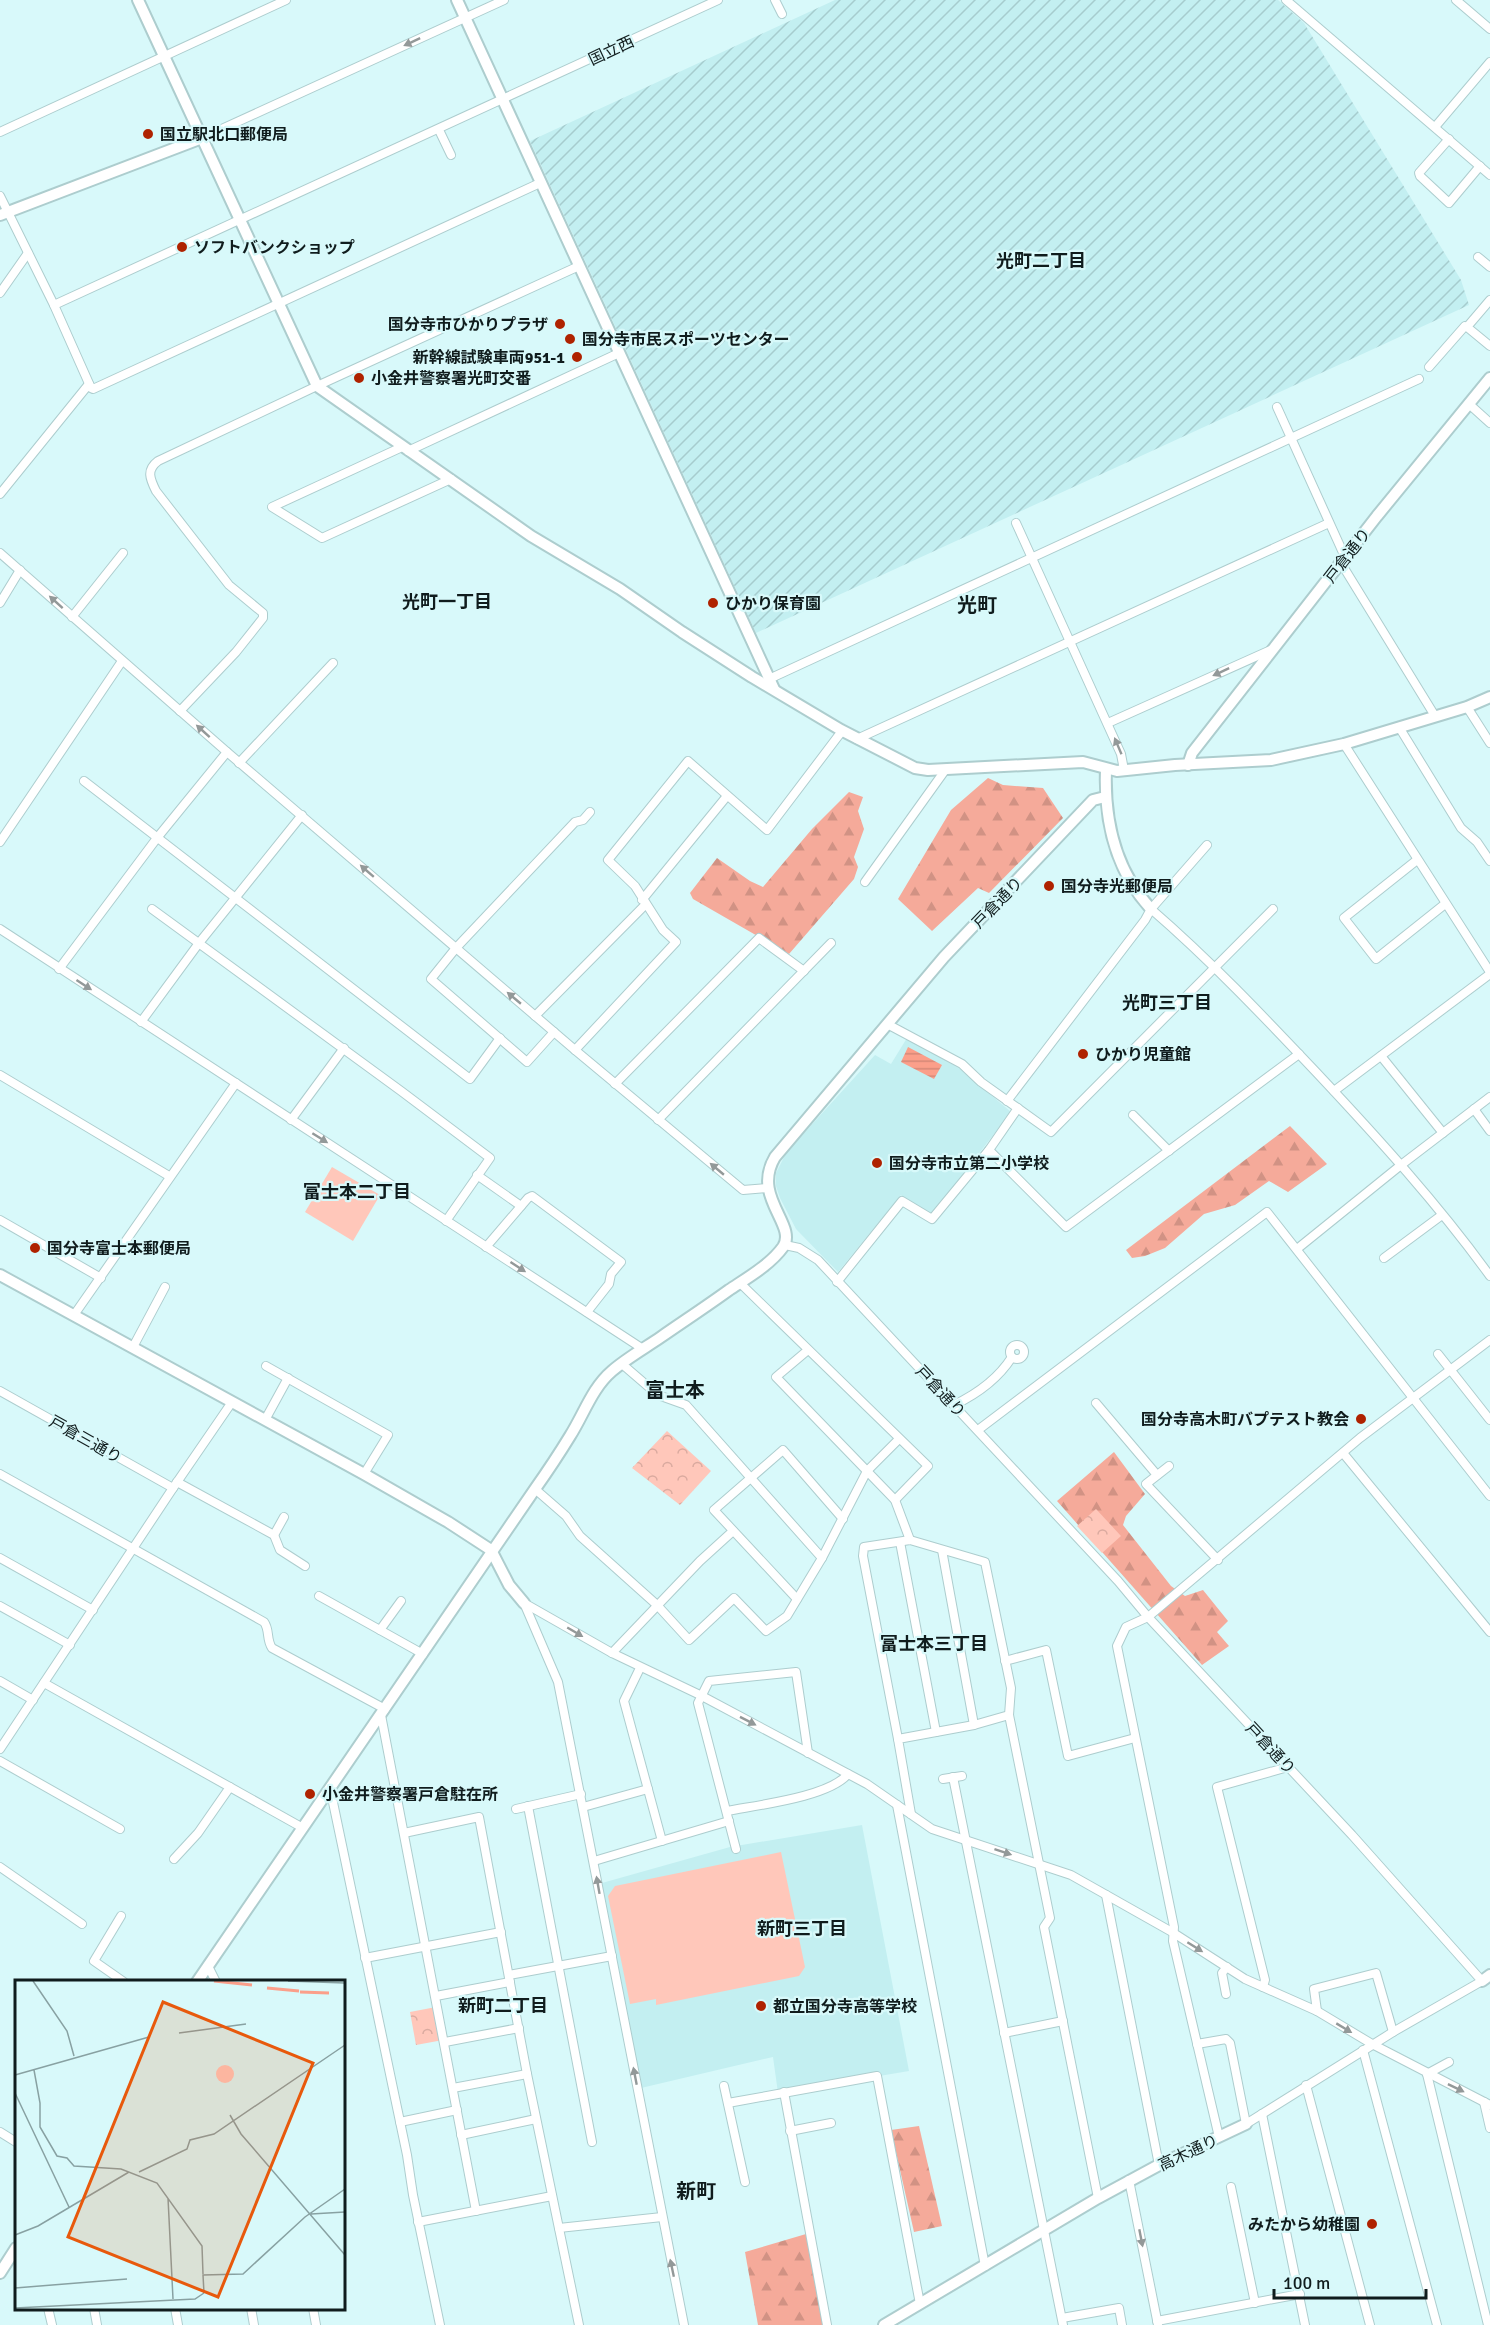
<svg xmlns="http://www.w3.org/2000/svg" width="1490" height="2325" font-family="Signika,'Noto Sans JP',sans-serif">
<defs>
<pattern id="industrial-furrows" width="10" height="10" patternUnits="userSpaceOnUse" patternTransform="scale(1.5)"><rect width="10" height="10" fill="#c3eff1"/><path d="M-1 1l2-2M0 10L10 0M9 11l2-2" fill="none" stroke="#a6ccce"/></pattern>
<pattern id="forest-firs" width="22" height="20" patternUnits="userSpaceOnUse" patternTransform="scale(1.5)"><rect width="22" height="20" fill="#f5aa9a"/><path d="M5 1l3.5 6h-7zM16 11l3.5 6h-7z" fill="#d19284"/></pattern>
<pattern id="park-crowns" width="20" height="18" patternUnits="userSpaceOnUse" patternTransform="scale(1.5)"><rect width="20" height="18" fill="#ffc7ba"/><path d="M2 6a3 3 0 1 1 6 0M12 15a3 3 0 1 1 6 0" fill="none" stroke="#daaa9f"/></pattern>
<pattern id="water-rules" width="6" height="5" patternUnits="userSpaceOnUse" patternTransform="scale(1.5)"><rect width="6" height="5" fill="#fb9f8a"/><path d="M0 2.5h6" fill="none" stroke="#d68877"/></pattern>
</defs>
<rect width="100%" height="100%" fill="#d8f9fa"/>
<g fill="#c3eff1">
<polygon points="907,1038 960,1069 1011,1112 932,1214 901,1195 838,1272 796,1229 780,1198 776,1186 776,1173 786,1153 875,1055 891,1064"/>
<polygon points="862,1825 909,2071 778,2093 773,2057 641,2088 602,1883 730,1847"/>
</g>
<polygon fill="url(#industrial-furrows)" points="835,0 1278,0 1304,23 1461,280 1469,305 756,633 530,141"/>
<g fill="url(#forest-firs)">
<polygon points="988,778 1003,785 1043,788 1063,818 989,893 978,888 932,931 898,899 951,810"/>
<polygon points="849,792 863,797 858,811 864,829 854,857 858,867 854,879 789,954 693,899 690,893 717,858 750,881 763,887 812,829"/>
<polygon points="1290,1126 1327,1164 1288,1192 1269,1181 1235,1205 1204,1214 1165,1248 1145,1256 1132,1258 1126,1250"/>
<polygon points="1114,1452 1145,1494 1126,1516 1123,1525 1171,1586 1185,1596 1203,1590 1228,1621 1217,1632 1229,1646 1202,1665 1057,1501"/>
<polygon points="919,2126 942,2226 914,2232 891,2130"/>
<polygon points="806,2234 826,2325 758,2325 745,2252"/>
</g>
<g fill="url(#park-crowns)">
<polygon points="667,1431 711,1471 680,1505 632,1468"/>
<polygon points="1096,1509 1121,1536 1102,1553 1077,1526"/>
<polygon points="436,2007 443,2040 416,2045 410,2012"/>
</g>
<g fill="#ffc7ba">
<polygon points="332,1167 380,1195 353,1241 305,1212"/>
<polygon points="781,1852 805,1967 799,1976 656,2005 656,1999 630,2004 608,1896 615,1886"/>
</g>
<polygon fill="url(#water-rules)" points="908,1047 942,1065 934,1079 901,1062"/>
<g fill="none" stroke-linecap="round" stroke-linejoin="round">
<defs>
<g id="minor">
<polyline points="775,0 782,14"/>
<polyline points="1286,0 1490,175"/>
<polyline points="1456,0 1490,29"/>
<polyline points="1435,127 1490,62"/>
<polyline points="439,130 451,155"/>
<polyline points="0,132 286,0"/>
<polyline points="202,138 504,0"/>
<polyline points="1449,139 1419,173 1420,176 1449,203 1480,166"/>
<polyline points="0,196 54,305 91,388 93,389 540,183"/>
<polyline points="1478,257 1490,267"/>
<polyline points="0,293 28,253"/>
<polyline points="1490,300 1467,327 1490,346"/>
<polyline points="54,305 718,0"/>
<polyline points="1429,367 1465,326 1467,327"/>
<polyline points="1469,404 1490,423"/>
<polyline points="1277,407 1345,557"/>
<polyline points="402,447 272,507 322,538 451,479"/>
<polyline points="408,451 619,353"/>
<polyline points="0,494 89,384"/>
<polyline points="1016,523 1121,754 1124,770"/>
<polyline points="0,553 227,752 575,1050 743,1190 767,1188"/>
<polyline points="1341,563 1435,716"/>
<polyline points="0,603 20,570"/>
<polyline points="72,617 123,553"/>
<polyline points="769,679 1419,379"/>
<polyline points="1467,707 1490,743"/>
<path d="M180,711L236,652L263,618V613L229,585L156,491C150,479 146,470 158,461L317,386L579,266"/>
<polyline points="1108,723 1273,649"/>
<polyline points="1399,727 1461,828 1477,842 1490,861"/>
<polyline points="857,739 1329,523"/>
<polyline points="1344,744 1490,972"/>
<polyline points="239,763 333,663"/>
<polyline points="84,781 470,1079 500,1038"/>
<polyline points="0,842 122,661"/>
<polyline points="1417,860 1344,918 1376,959 1445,904"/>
<polyline points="865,882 946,769"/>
<polyline points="642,900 727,796"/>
<polyline points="152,909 401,1091 490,1158 446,1221"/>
<path d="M1151,909C1210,960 1263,1016 1316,1072C1377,1137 1438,1204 1490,1276"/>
<polyline points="0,929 643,1349"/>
<polyline points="59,969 157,838 227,752"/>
<polyline points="535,1016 645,905"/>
<polyline points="141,1022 199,943 302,815"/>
<polyline points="889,1025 962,1064 981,1082 1051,1132 1273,909"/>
<polyline points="554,1032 527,1062 431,979 456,948 575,822 583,820 590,812"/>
<polyline points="575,1050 676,942 663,930 635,886 608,860 688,761 767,830 842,731"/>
<polyline points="1381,1056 1443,1133"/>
<polyline points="0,1075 169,1176"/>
<polyline points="615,1084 759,938 804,971"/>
<polyline points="1334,1091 1490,974"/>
<polyline points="1007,1101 1145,920 1151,909 1207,845"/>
<polyline points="1474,1109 1490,1131"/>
<polyline points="1133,1115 1169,1151"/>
<polyline points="291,1120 344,1048"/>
<polyline points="658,1120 831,943"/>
<polyline points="989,1150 1066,1227 1299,1054"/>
<polyline points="477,1175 521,1206"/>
<polyline points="0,1220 101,1278"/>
<polyline points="785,1245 799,1248 818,1260 1118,1581 1148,1617 1352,1835 1482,1981 1393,2032 1246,2124 1230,2043 1226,2039 1197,2044"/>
<polyline points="486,1247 528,1198 532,1196 621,1262 611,1274 609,1284 587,1312"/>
<polyline points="1297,1249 1401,1165 1490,1097"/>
<polyline points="1384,1258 1442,1215"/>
<polyline points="837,1282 902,1201 932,1219 989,1150 1018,1108"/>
<polyline points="740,1283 928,1466 895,1500"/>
<polyline points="74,1315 236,1083"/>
<circle cx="1017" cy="1352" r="7"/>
<polyline points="133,1347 165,1287"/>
<polyline points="808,1350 776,1377 895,1500 910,1540"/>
<polyline points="1438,1354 1490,1420"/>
<polyline points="622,1364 658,1395 686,1405 822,1558"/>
<polyline points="266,1366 388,1435 364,1474"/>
<polyline points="0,1391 173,1488"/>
<polyline points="1096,1403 1157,1475"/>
<path d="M954,1405C977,1394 998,1379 1012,1357"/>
<polyline points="265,1420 288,1378"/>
<polyline points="978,1430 1267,1212 1490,1496"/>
<polyline points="1343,1453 1490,1632"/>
<polyline points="1169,1466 1146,1484 1218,1560"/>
<path d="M0,1474L264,1622C270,1630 266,1639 272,1648L385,1709"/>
<polyline points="177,1482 274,1535 280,1550 305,1566"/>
<polyline points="535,1489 566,1516 580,1536 657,1605 689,1640 734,1598 766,1631 787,1616 822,1558 867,1471 899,1439"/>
<polyline points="274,1535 284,1517"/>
<polyline points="900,1542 936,1732"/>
<polyline points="942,1550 974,1725"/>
<polyline points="0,1558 93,1610"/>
<polyline points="319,1596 423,1654"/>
<polyline points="797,1599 714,1510 783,1450 843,1519"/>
<polyline points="524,1603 612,1653 700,1695 867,1784 932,1829 1071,1875 1172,1932 1245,1979 1317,2011 1372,2044 1490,2105"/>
<polyline points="524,1603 558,1682 684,2325"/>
<polyline points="0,1606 70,1645"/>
<polyline points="380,1630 401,1601"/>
<polyline points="612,1653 700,1561 733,1531"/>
<polyline points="1005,1661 1046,1650 1068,1756 1135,1738"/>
<polyline points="640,1668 624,1701 662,1841"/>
<polyline points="0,1681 33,1700"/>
<polyline points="44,1683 303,1828"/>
<polyline points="381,1715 476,2211"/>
<polyline points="898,1739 863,1556 864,1547 910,1540 985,1562 1011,1688 1009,1715 1050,1918 1044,1927 1098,2198"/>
<polyline points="0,1749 173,1488 232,1402"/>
<polyline points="0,1761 120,1829"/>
<polyline points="953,1777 1063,2325"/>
<polyline points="943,1779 962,1776"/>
<polyline points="330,1788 407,2155 413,2195 440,2325"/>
<polyline points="897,1805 985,2266"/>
<polyline points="528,1806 592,2142"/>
<polyline points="583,1807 648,1789"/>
<polyline points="516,1809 581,1794"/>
<path d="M727,1811C758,1805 829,1797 848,1774"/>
<polyline points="911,1814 898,1739 974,1725 1009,1715"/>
<polyline points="404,1833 479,1817 527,2074 579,2325"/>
<polyline points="736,1849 698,1703 709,1681 796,1672 808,1753"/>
<polyline points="174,1859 198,1833 230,1787"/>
<polyline points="594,1861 729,1821"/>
<polyline points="0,1867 82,1924"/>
<polyline points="1106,1895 1159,2165"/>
<polyline points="121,1916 94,1961 124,1982"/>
<polyline points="365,1958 501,1932"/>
<polyline points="208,1966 216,1982"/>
<polyline points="509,1975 612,1956"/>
<polyline points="1263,1987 1265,1980 1217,1787 1288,1767"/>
<polyline points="1226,1994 1222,1973 1227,1967"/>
<polyline points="436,1996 510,1982"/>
<polyline points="1317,2011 1314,1989 1376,1973 1393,2032"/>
<polyline points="1004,2033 1063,2021"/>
<polyline points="445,2042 519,2028"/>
<polyline points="1363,2050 1437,2325"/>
<polyline points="1427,2074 1488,2325"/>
<polyline points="1427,2074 1449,2062"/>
<polyline points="1306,2085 1370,2325"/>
<polyline points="724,2086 745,2182"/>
<polyline points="453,2088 527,2074"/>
<polyline points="784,2092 827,2325"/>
<polyline points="1484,2102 1490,2128"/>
<polyline points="728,2103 877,2076 920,2304"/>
<polyline points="1262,2114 1305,2325"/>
<polyline points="400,2122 457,2110"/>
<polyline points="790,2131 831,2123"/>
<polyline points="0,2132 16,2142"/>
<polyline points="461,2135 536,2119"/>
<polyline points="1219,2137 1173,1941 1174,1927 1117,1646 1126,1627 1148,1617 1360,1438 1490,1340"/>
<polyline points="1129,2180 1158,2325"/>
<polyline points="1231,2187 1255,2303"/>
<polyline points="418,2222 552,2196"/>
<polyline points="559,2228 662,2217"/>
<polyline points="48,2308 52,2325"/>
<polyline points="94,2308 97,2325"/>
<polyline points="175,2308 178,2325"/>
<polyline points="251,2308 254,2325"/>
<polyline points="313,2308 316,2325"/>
<polyline points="1062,2318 1119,2308 1122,2325"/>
<polyline points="1157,2321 1300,2294"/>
</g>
<g id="tertiary">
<polyline points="457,0 774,689"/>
<polyline points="202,138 317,386 531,536 620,589 682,632 752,677 841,730 915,768 928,770 1083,762 1117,771 1175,765 1271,760 1344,744 1467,707 1490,697"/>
<polyline points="1188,765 1192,753 1377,516 1490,378"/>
<path d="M1106,769C1104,821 1115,870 1151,909"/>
<polyline points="0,1275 364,1474 448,1522 491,1550 509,1585 524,1603"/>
<polyline points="1482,1981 1490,1975"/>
<path d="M197,1982L535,1489C547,1472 559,1454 570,1436C584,1414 592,1388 612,1371C627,1358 645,1348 661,1337C684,1321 707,1306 729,1290C747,1278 770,1265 783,1247C798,1225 751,1197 775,1157L944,957L1093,800L1105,797"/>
<polyline points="0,2273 16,2248"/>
<polyline points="884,2325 1098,2198 1159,2165 1246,2124"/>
</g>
<polyline id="secondary" points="0,215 202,138 138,0"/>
</defs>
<use href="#minor" stroke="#adcdce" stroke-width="10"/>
<use href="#tertiary" stroke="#adcdce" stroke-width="14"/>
<use href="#secondary" stroke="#adcdce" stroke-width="14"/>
<use href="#minor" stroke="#fff" stroke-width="8"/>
<use href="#tertiary" stroke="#fff" stroke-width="10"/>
<use href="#secondary" stroke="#fff" stroke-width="10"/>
</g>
<defs><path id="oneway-solid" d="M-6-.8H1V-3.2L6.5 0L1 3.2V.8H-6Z" transform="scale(1.5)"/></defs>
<g fill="#939999">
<use href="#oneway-solid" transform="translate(412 42) rotate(155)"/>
<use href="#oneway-solid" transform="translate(56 602) rotate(-138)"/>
<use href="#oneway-solid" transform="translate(1221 672) rotate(155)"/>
<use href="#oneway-solid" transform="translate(203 731) rotate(-138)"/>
<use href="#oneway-solid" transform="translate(1118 746) rotate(-113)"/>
<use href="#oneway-solid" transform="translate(367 871) rotate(-139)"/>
<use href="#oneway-solid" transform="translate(84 985) rotate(33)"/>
<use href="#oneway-solid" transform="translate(514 998) rotate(-140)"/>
<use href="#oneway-solid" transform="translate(320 1138) rotate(32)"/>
<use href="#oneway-solid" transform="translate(717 1169) rotate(-140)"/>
<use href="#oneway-solid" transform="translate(518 1267) rotate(33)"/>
<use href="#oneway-solid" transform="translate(575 1632) rotate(30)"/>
<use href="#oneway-solid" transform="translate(748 1721) rotate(27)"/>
<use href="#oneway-solid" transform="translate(1003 1852) rotate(18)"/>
<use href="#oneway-solid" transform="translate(598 1885) rotate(-100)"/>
<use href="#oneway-solid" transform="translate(1195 1947) rotate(32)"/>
<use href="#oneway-solid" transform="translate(1344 2028) rotate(31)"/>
<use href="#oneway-solid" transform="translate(635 2076) rotate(-101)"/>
<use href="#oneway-solid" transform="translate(1456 2088) rotate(26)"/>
<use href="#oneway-solid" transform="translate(1141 2238) rotate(79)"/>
<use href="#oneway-solid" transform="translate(672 2268) rotate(-102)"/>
</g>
<g fill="#af2200" stroke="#d8f9fa" stroke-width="2">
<circle cx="148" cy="134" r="6"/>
<circle cx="182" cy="247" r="6"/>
<circle cx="560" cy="324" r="6"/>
<circle cx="570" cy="339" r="6"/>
<circle cx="577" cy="357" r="6"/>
<circle cx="359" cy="378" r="6"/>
<circle cx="713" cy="603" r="6"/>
<circle cx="1049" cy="886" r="6"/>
<circle cx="1083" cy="1054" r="6"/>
<circle cx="877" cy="1163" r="6"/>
<circle cx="35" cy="1248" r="6"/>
<circle cx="1361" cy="1419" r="6"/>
<circle cx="310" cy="1794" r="6"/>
<circle cx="761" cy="2006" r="6"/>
<circle cx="1372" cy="2224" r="6"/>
</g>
<g text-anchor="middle" stroke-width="4.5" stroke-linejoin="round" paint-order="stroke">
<g font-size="16" fill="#101c1d" stroke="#d8f9fa">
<text transform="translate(611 50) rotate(-25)" y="6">国立西</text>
<text transform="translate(1347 555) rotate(-52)" y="6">戸倉通り</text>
<text transform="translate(997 902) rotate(-46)" y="6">戸倉通り</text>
<text transform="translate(941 1391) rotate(47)" y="6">戸倉通り</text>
<text transform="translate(86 1439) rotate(29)" y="6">戸倉三通り</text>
<text transform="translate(1271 1748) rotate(47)" y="6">戸倉通り</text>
<text transform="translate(1188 2152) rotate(-25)" y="6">高木通り</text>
</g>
<g font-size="16" font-weight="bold" fill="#101c1d" stroke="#d8f9fa" text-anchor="start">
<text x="160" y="140">国立駅北口郵便局</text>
<text x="194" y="253">ソフトバンクショップ</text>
<text x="548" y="330" text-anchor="end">国分寺市ひかりプラザ</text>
<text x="582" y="345">国分寺市民スポーツセンター</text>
<text x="565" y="363" text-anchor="end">新幹線試験車両951-1</text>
<text x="371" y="384">小金井警察署光町交番</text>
<text x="725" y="609">ひかり保育園</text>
<text x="1061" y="892">国分寺光郵便局</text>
<text x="1095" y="1060">ひかり児童館</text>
<text x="889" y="1169">国分寺市立第二小学校</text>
<text x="47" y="1254">国分寺富士本郵便局</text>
<text x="1349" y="1425" text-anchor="end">国分寺高木町バプテスト教会</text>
<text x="322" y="1800">小金井警察署戸倉駐在所</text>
<text x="773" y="2012">都立国分寺高等学校</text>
<text x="1360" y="2230" text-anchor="end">みたから幼稚園</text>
</g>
<g font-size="18" font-weight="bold" fill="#101c1d" stroke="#d8f9fa">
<text x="1041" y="267">光町二丁目</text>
<text x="447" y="608">光町一丁目</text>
<text x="1167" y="1009">光町三丁目</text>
<text x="357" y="1198">富士本二丁目</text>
<text x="934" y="1650">富士本三丁目</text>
<text x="802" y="1935">新町三丁目</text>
<text x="503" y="2012">新町二丁目</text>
</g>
<g font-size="20" font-weight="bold" fill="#101c1d" stroke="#d8f9fa">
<text x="977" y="612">光町</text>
<text x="675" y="1397">富士本</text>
<text x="696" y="2198">新町</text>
</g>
</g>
<g transform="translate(15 1980)">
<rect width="330" height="330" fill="#d8f9fa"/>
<path d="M201 94a9 9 0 1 1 18 0a9 9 0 1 1-18 0Z" fill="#ffc7ba"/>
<path fill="none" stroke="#fb9f8a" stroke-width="3" d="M199,1L237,5M252,8L284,11M285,12L314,13"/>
<path fill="none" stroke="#88a1a2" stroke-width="1.5" d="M18,1L52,51L59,76M273,1L330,3M164,53L231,44M19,90L25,123V147L42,176L52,178L59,186L106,189L142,203L187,266L188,294M0,95L134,57M0,113L54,227M215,135L226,154L330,275M124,192L172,169L175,160L199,154L330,65M153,218L158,319M296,234L330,232M0,255L23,246L114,192M0,308L112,299M189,313L188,295L228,294L290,237L330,209M0,328L180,319L189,313"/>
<path fill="#e8590c" fill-opacity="0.15" stroke="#e8590c" stroke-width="3" d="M148,22L298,83L203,317L53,257Z"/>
<rect width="330" height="330" fill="none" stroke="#101c1d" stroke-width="3"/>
</g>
<path d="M1274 2289v9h152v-9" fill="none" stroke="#101c1d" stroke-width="3"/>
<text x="1283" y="2289" font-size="18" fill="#101c1d" stroke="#d8f9fa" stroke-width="4.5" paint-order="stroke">100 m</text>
</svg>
